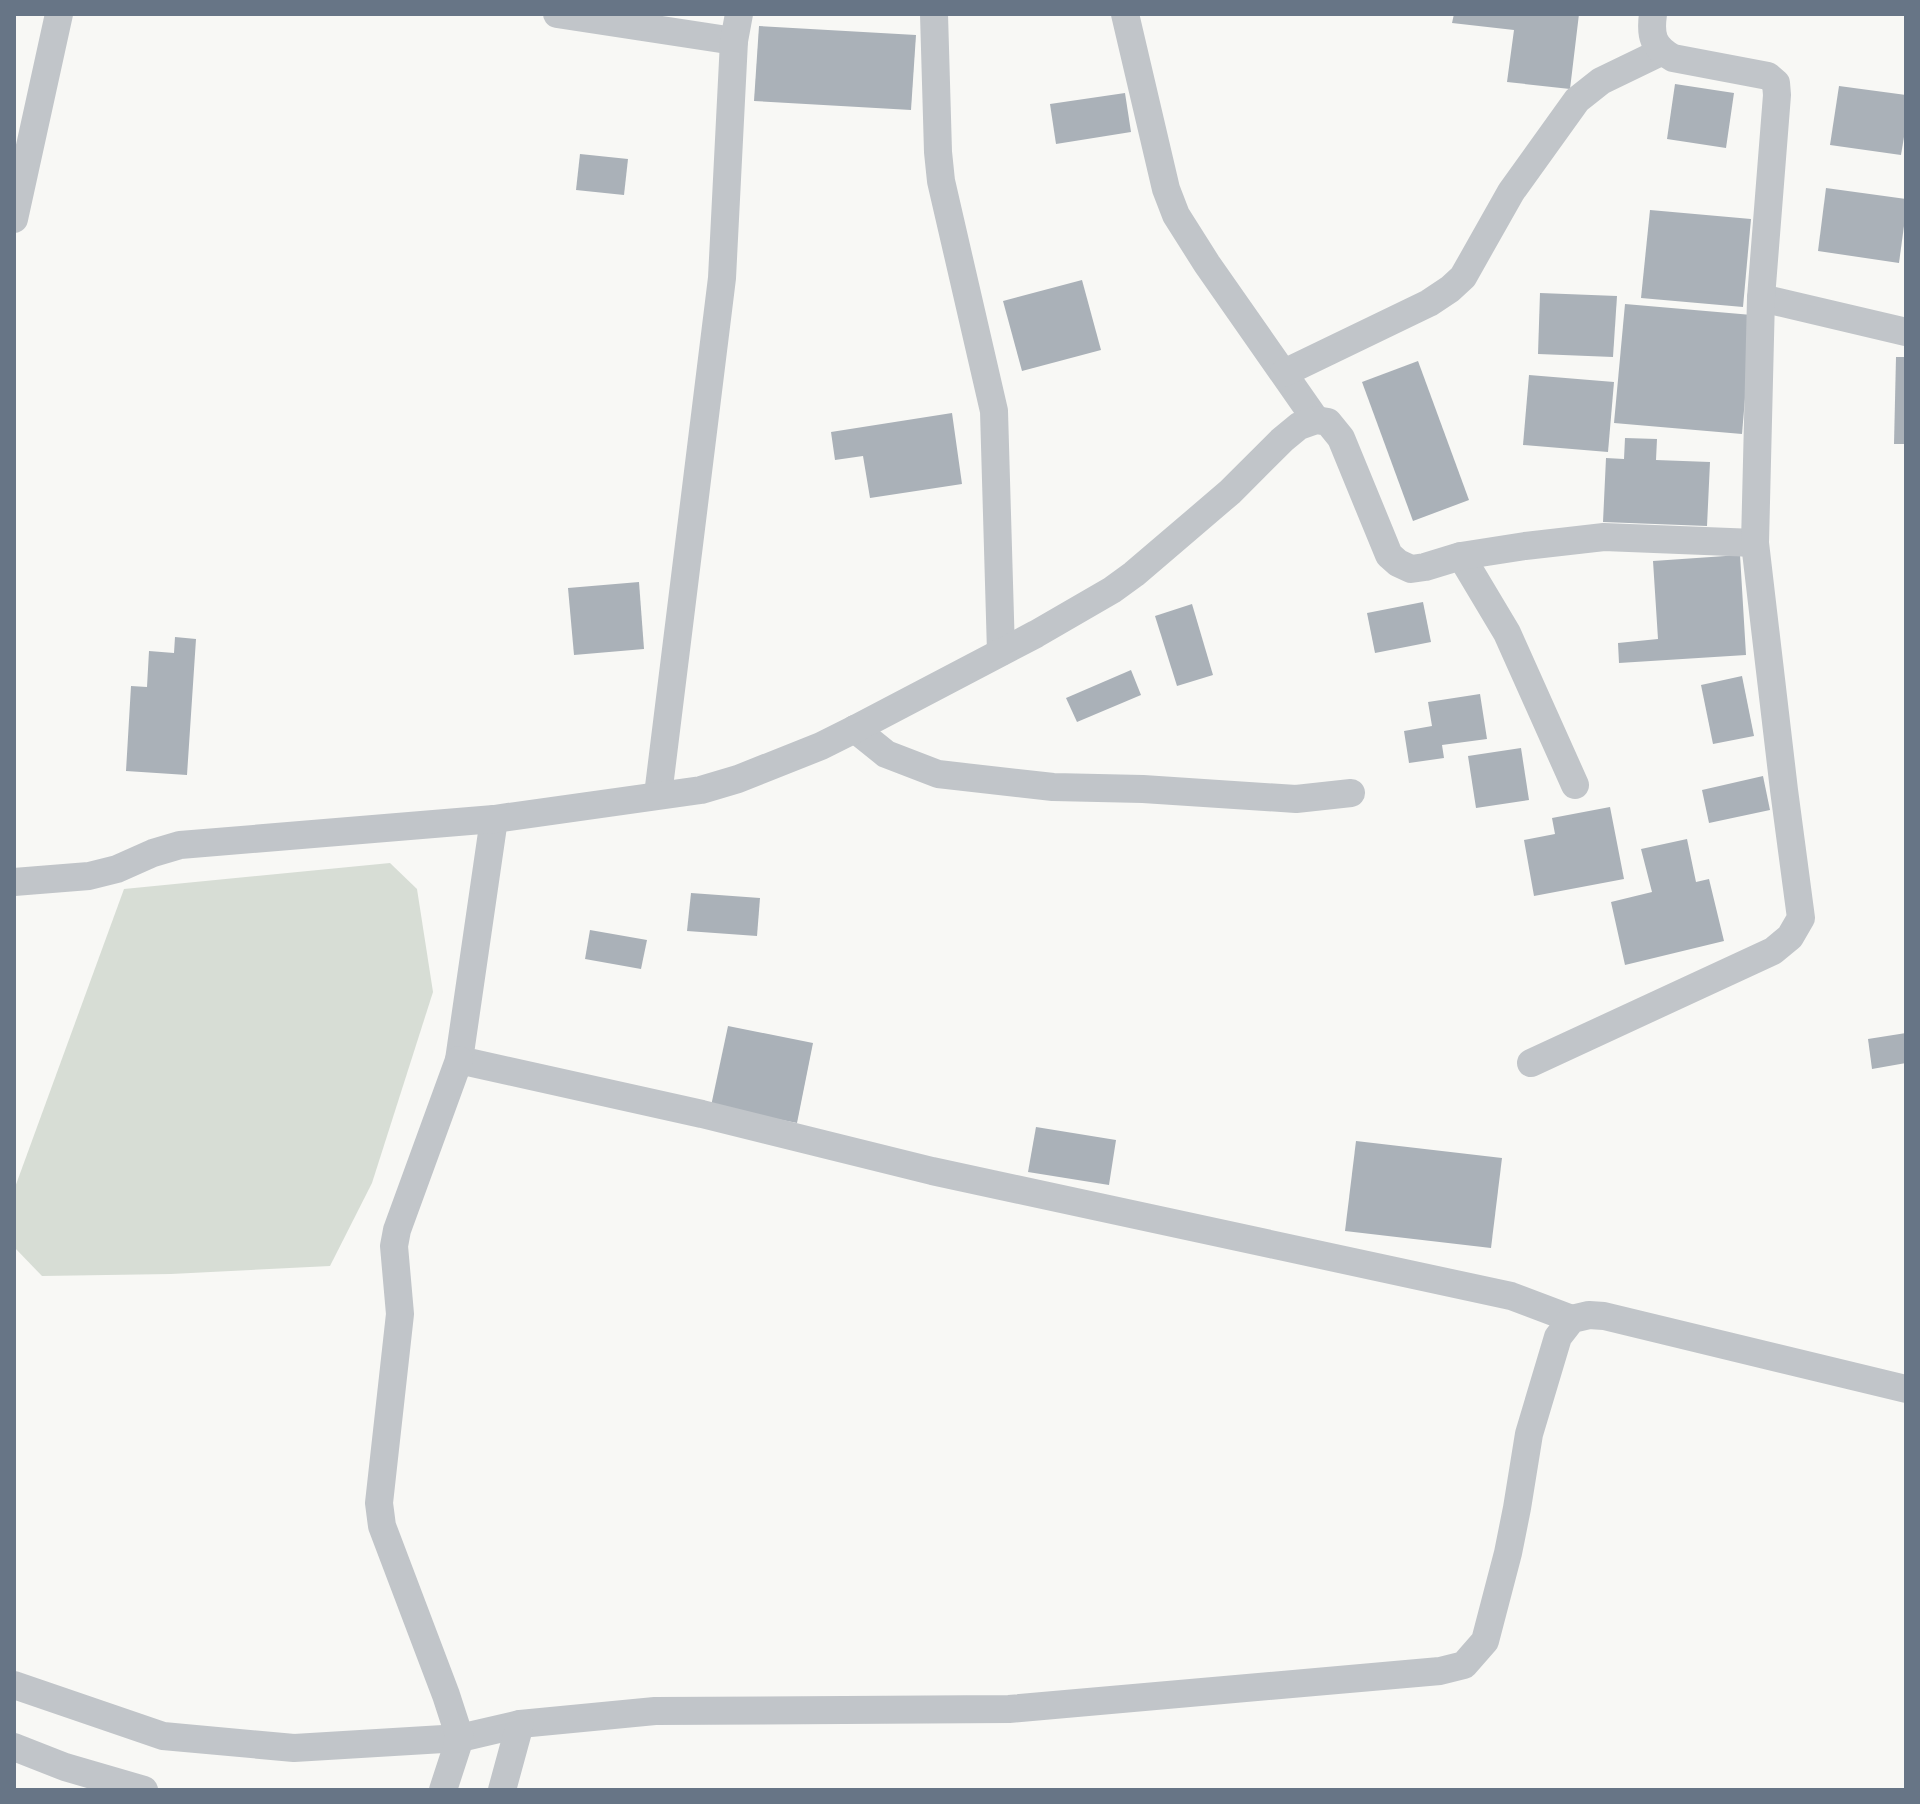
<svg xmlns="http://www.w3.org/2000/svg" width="1920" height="1804" font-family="Roboto,sans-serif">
<rect width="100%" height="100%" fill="#f8f8f5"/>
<polygon fill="#d7ddd5" points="390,863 417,889 433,992 372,1183 330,1266 171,1274 42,1276 14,1247 14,1190 124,889"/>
<g fill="#aab1b8">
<polygon points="1454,14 1579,14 1570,89 1507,82 1514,30 1452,23"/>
<polygon points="759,26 916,35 911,110 754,101"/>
<polygon points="1675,84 1734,93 1726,148 1667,139"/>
<polygon points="1839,86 1906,95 1906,125 1901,155 1830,145"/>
<polygon points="1125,93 1131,132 1056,144 1050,104"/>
<polygon points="580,154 628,159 624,195 576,190"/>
<polygon points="1826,188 1906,199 1906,211 1899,263 1818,251"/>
<polygon points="1650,210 1751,219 1743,307 1641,298"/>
<polygon points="1082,280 1101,350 1022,371 1003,301"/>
<polygon points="1540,293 1617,296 1613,357 1538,354"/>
<polygon points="1625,304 1752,315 1742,434 1614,423"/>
<polygon points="1896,357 1906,357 1906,444 1894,444"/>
<polygon points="1418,361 1469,500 1413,521 1362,382"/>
<polygon points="1529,375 1614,382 1608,452 1523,445"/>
<polygon points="952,413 962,484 870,498 863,456 835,460 831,432"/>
<polygon points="1625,438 1657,439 1656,460 1710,462 1707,526 1603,522 1606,458 1624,459"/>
<polygon points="1740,555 1746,655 1619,663 1618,643 1658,639 1653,561"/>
<polygon points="639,582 644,649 574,655 568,588"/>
<polygon points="1423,602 1431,642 1375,653 1367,613"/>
<polygon points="1192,604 1213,675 1177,686 1155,616"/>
<polygon points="175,637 196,639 187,775 126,771 131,686 147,687 149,651 174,653"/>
<polygon points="1131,670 1141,695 1077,722 1066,698"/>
<polygon points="1742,676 1754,736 1713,744 1701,685"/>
<polygon points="1480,694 1487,739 1442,745 1444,758 1409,763 1404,731 1432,726 1428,702"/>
<polygon points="1521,748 1529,800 1476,808 1468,756"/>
<polygon points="1763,776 1770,810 1709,823 1702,790"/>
<polygon points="1610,807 1624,879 1534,896 1524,840 1555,834 1552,818"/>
<polygon points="1687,839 1696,882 1709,879 1724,941 1625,965 1611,902 1652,892 1641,849"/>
<polygon points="691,893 760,898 757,936 687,931"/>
<polygon points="590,930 647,940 641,969 585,959"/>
<polygon points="728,1026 813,1043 797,1123 711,1106"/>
<polygon points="1906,1033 1906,1063 1872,1069 1868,1039"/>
<polygon points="1036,1127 1116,1140 1109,1185 1028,1172"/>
<polygon points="1356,1141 1502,1158 1491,1248 1345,1231"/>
</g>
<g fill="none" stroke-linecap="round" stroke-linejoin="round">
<g stroke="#c1c5c9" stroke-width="28">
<polyline points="557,14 734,41"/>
<polyline points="934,14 938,152 941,181 994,411 1001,652"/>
<polyline points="1125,14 1166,189 1176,215 1207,264 1316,420"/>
<polyline points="14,219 59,14"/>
<polyline points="1761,298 1906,332"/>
<polyline points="1284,373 1429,303 1450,289 1463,277 1511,192 1577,100 1601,81 1661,52"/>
<polyline points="1461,556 1507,633 1575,785"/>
<polyline points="855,729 886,754 938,774 1053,787 1143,789 1296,799 1351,793"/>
<polyline points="658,795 722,278 734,41 739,14"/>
<polyline points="494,819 459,1060 702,1114 932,1171 1511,1296 1572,1319"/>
<polyline points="14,882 89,876 117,869 153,853 180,845 494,819 701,790 738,779 821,746 855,729 1036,634 1112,590 1134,574 1230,492 1282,440 1299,426 1316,420 1328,422 1341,438 1389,555 1398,563 1411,569 1425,567 1461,556 1525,546 1604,537 1755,543"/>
<path d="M1531,1063L1773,951L1790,937L1801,918L1784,790L1755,543L1761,298L1777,95L1776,83L1768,76L1673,58C1653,47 1650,36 1653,14"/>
<polyline points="14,1685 163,1736 294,1748 460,1738 520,1724 655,1711 1009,1709 1440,1671 1464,1665 1485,1641 1508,1553 1517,1508 1529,1434 1558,1337 1572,1319 1589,1315 1604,1316 1906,1389"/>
<polyline points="14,1747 65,1767 144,1790"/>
<polyline points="443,1790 460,1738 446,1695 382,1526 379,1503 400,1314 394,1246 397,1230 459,1060"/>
<polyline points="502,1790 520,1724"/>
</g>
</g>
<rect width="1920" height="1804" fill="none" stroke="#677586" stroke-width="32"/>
</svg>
